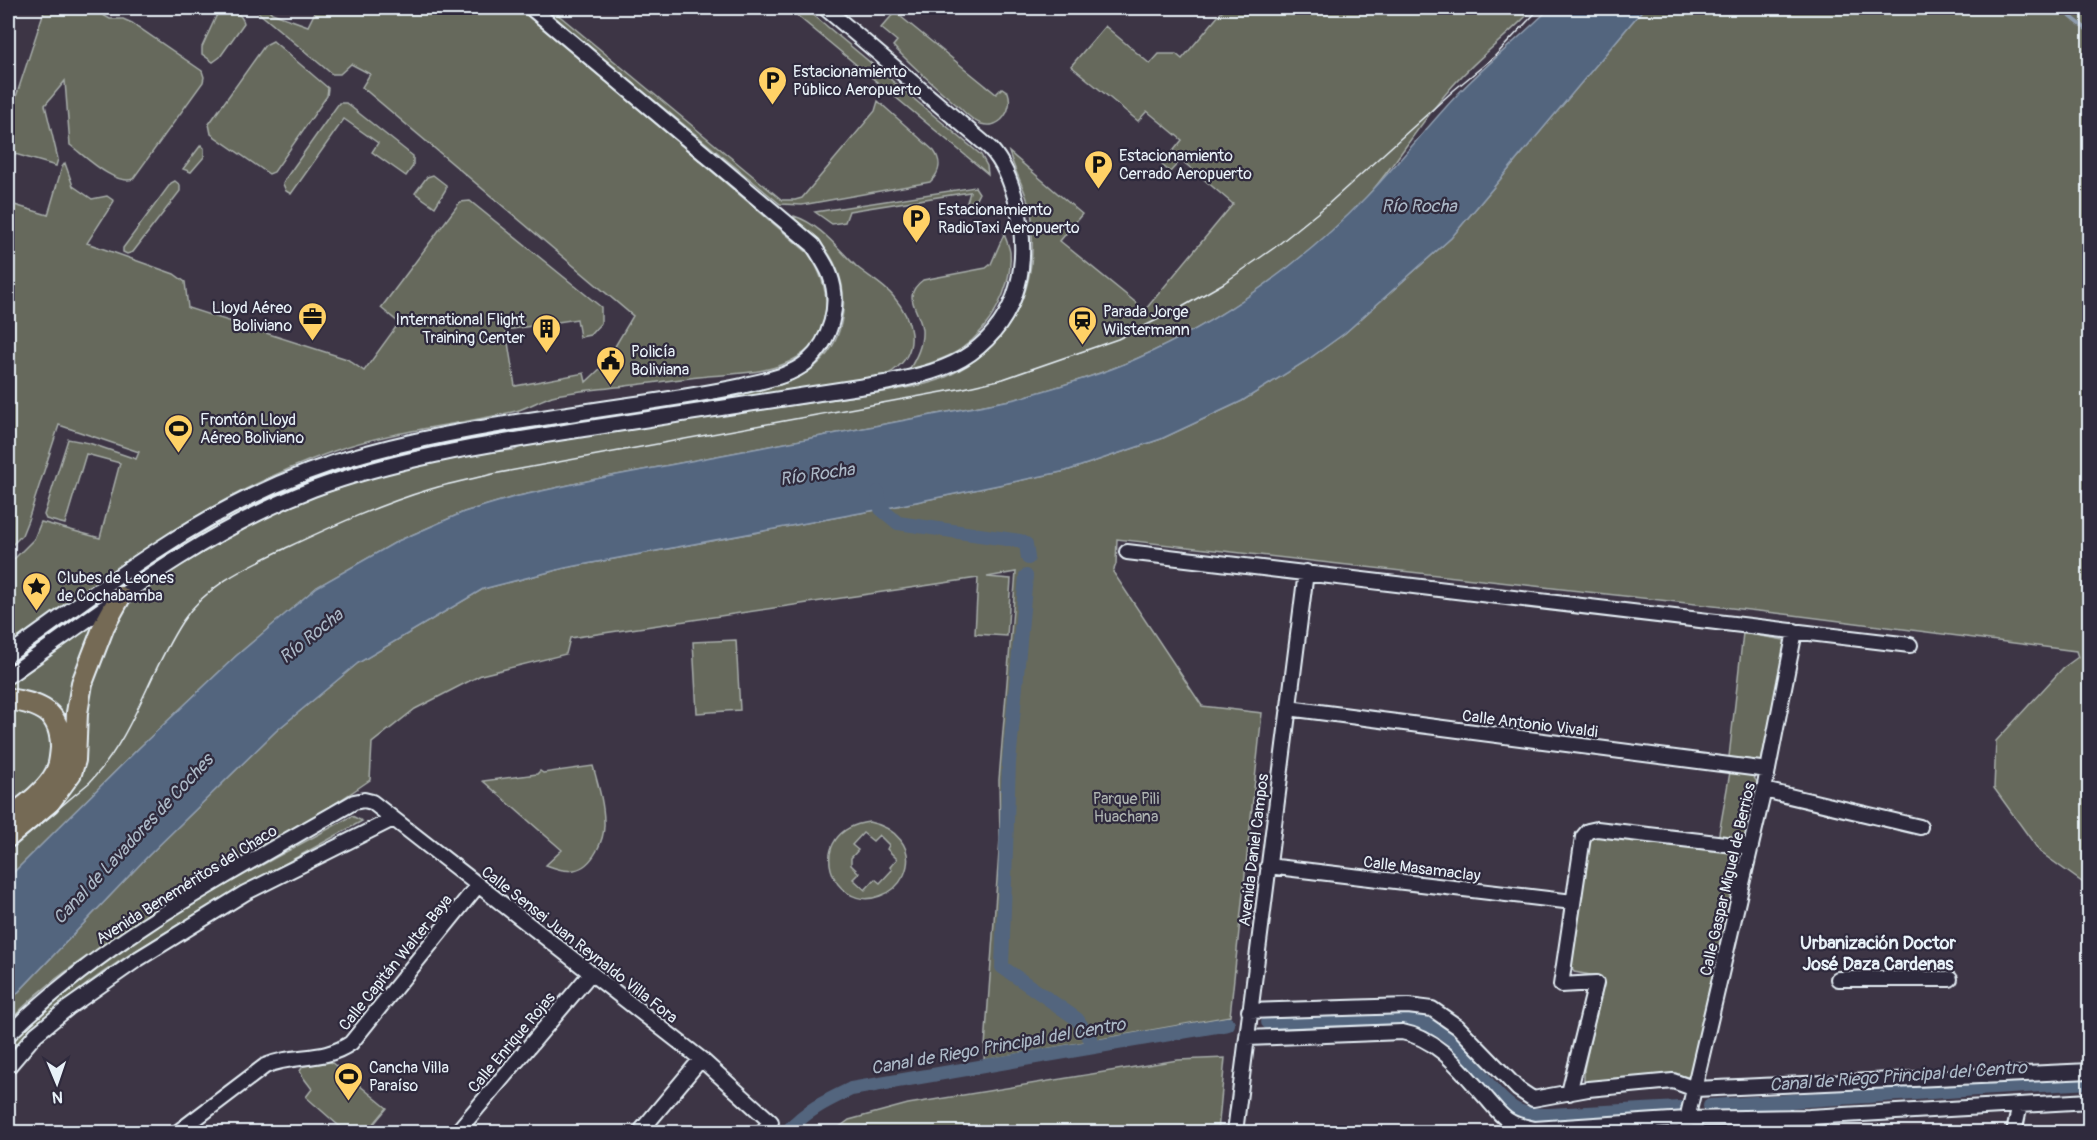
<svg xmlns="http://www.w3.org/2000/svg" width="2097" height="1140" viewBox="0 0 2097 1140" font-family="Pangolin,sans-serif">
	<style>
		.green { fill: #66695b; stroke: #a7adaa; stroke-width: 1.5; fill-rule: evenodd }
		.water { fill: #53657e; stroke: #8f9daf; stroke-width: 1.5 }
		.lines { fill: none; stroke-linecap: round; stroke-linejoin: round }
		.stream { stroke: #8f9daf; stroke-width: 4 }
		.canal { stroke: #53657e; stroke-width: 14 }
		.minor-casing { stroke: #e8f1f8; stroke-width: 18 }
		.highway-casing { stroke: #e8f1f8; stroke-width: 24 }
		.minor { stroke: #2f2a3d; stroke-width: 14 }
		.highway { stroke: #756a55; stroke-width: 20 }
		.tram { stroke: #e8f1f8; stroke-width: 1.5 }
		.labels { text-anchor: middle; stroke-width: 4.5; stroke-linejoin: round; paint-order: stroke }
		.poi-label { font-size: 16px; fill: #e8f1f8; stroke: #2f2a3d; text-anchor: start }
		.street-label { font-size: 16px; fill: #e8f1f8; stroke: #2f2a3d }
		.park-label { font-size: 16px; fill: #aeb4b1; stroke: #2f2a3d }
		.water-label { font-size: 18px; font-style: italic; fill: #acb9c7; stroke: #2f2a3d }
		.neighbourhood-label { font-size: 18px; font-weight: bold; fill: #e8f1f8; stroke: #2f2a3d }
	</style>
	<rect width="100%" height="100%" fill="#3d3545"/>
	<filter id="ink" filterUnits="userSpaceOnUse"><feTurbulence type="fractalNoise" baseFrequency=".0167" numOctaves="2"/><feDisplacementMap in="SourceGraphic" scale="12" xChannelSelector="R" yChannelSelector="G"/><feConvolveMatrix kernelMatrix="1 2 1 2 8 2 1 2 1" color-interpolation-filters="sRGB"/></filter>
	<g filter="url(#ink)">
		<path class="green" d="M45,8H91L110,19H123L132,23L202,71L204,77L203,82L133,179C115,186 85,156 70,145L65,81L45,105L58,159L56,166L8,152V134L14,114L11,112Z
			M225,8C233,9 242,15 244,23L220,57L213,62L202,54V47L219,10Z
			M253,8H267L272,13L308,26L317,8H520L808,253C831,286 837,332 798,357C771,374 739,373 708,376C677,379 646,384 616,387C595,390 573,391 552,396C540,400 529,407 516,411C456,426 393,430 334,451C287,468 240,490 197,516C131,556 70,604 8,648V565L34,539L41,522L100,538L120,463L86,454L65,524L46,519L44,515L68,439L89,443L136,459L139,452L59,425L28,520L22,535L8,549V203L48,215L62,167L65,163L73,186L92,199L107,196L114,201L87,243L174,274L185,282L188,308L347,359L364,371L399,323L381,308L460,202L470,201L601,307V323L590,335L580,337L577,319L506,330L515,386L584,373L586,382L604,365L633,316L362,87L370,74L351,64L340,74H332Z
			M542,8H550L782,200H795L802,198L875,111L878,101L934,151C942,162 940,173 930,182L802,205L780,204Z
			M788,8H805L981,155L987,166L988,174Z
			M1225,8H1534C1507,37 1474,60 1449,90C1419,124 1396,164 1366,198C1309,261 1214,325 1136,359C1097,376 1056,387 1016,399L601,478L514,497L464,512L398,541L317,587L236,656L139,748L8,878V842L79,769L91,684L98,656L122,607L182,565L214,546L264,518L305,500L386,472L474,453L515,450L523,445L890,391C909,387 930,385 948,376C1005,349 1035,298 1032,235C1032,228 1033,220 1031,212C1026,190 1015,173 1009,152L1082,214L1060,241L1145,310L1233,204L1181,160L1170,172L1162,165L1182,140L1147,111L1138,121L1071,66L1105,26L1150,64L1159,54H1176L1182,59Z
			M1644,8H2089V887L2040,852L1994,788L1996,741L2063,668L2078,657L2076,651L1793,615L1117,539L1116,564L1113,572L1202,706L1262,713L1230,1016L984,1060L1000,838L999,780L1016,572L987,577L1011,579L1007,636L975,634L978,578L570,638L566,654L481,675L415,709L372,743L370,780C301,828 228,869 157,912C105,944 49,977 8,1023V1003L148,856L276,731L358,663L483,589L565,568L887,508L1066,471L1161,439L1242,401L1306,361L1345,333L1451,238Z
			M895,12L996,94L1002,88L1008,92C1014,109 1001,130 981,124C973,121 965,113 959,107C936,87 914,68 893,46L897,41L881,28Z
			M273,41L328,88L327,96L274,172L269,174L211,134L209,124L265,45Z
			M339,103H346L413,156V166L406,176L372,152L378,143L344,119L291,194L286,191L283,184L286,178Z
			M201,145L204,148V157L191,172L183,169Z
			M433,175L446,185V189L435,207L415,193L427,177Z
			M175,181L180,185V191L133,252L127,254L123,252V248L171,183Z
			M975,187L979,193L975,201L967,202L970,192L849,211L845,222L832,224L815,212Z
			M794,216C820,224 838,249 857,267C869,277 883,284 893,296C912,318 922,350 893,371C880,380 847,381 831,384C754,398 677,409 600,420V415L780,385C794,379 809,373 820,362C844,339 850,297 836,267C828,247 810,232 793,219Z
			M1004,234C1006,239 1009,246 1010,252C1013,288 990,329 961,349C946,359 927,364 909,370C916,358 923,345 922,330C920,309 900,297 923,280L986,268L991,264Z
			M582,417L583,423L516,434L515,428Z
			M502,430L504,436L380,461L142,576L8,668V662C121,584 234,495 369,458C413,446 458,438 502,430Z
			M99,621L68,719C49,698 34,697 8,691V684L45,657Z
			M1743,633L1784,640L1786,646L1762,758L1759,762L1729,757Z
			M736,640L740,710L697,713L693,642Z
			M8,707C16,709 27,710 35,714C56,724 57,759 46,777C40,786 17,803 8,811Z
			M593,766C598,784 604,804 604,822C605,839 593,867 574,870C564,872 555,868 546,865L562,850L483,781L537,774L540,771L543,773Z
			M1730,772L1753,776L1757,782L1746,840L1718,839Z
			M352,816L362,821C305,853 248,884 191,917C125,956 57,998 8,1057C8,1053 6,1047 8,1044C11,1033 31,1018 39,1011C133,930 245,875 352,816Z
			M869,822C895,827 916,848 904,875C899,885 890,893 880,896C831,914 802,831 869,822ZM863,833L873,841L879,835L889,845L887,849L897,859L890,867L892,870L880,883L875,879L865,890L853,879L859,873L851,865V858L858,850L852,845Z
			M1600,835L1735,852L1739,860L1692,1074L1689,1077L1673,1075L1586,1084L1584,1082V1069L1603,984L1601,977L1574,972L1571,965L1588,840L1593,836Z
			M1225,1058L1218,1132H833L849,1120L908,1104L1178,1060Z
			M331,1062L387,1108L367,1132H346L306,1097L312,1089L303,1077L300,1071L303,1066Z"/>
		<path class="water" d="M1550,8H1644L1451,238L1345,333L1306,361L1242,401L1161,439L1066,471L887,508L565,568L483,589L358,663L276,731L148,856L8,1003V878L139,748L236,656L317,587L398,541L464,512L514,497L601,478L1016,399C1056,387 1098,376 1136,359C1220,322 1303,263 1366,197C1398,164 1426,128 1457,95C1486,64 1520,38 1550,8Z"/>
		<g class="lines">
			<path class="stream" d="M2060,8L2090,32"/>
			<path class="canal" d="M878,492L881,509L898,523L1020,541L1026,544L1028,558
				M1026,576L1009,763L1002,967L1077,1019L1095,1046
				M1268,1022C1294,1022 1320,1021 1346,1021C1377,1020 1413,1015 1441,1031C1471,1050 1484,1089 1513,1108C1523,1115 1537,1115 1549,1115L1680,1108
				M1710,1106L2090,1082
				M787,1132C805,1111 826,1101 851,1089L1228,1024"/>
			<defs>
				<path id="minor" d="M1127,552L1910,645
					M8,655C58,620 107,582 159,549C223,507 294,472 367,453C440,433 515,422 589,411C640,403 691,397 742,386C764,380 789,377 807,362C831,341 841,304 830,275C826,264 819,255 813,245L531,8
					M8,676C105,608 201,532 313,489C402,456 497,443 590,428C688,413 786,398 885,383C914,377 946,371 971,353C1020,317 1030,262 1017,205C1012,184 1005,164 990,148L825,8
					M1288,708L1768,770
					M1764,790L1920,827
					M1268,866L1573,902
					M1838,979H1950
					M1249,1011L1408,1006L1432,1009L1458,1027L1518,1089L1533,1099L1588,1089L1673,1081L1695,1089L2090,1071
					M8,1035C107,936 234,872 354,802L364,800L372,802L701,1059L771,1122L762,1132
					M1247,1038L1402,1032C1440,1039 1463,1073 1488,1100C1495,1108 1502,1118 1511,1122C1518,1126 1527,1127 1534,1129L1687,1119L1809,1117L2090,1101
					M8,1067L36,1034L68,1008L138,959L245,893L393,819
					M1569,1093L1596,983L1561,985L1583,837L1588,831L1597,829L1751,847
					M178,1132L265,1066C294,1053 322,1063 351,1043L478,885
					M457,1132L591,973
					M640,1132L701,1059
					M1235,1132L1306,572
					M1684,1132L1764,790L1795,631
					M2014,1132L2020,1105"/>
				<path id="highway" d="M8,699C40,704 61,711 61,748C60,759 59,770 52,779C41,795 23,807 8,819
					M8,837L49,803L71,773L75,760L77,713L82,683L104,626L120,597"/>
			</defs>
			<use href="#minor" class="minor-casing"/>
			<use href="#highway" class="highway-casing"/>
			<use href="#minor" class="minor"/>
			<use href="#highway" class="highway"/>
			<path class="tram" d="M8,851L90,782C135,734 147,676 182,622C207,584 249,566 288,547C335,525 381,504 431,489C451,483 472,479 493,474L964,388L1003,379L1118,339L1175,311L1224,283L1274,248L1326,206L1454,90L1494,57L1540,8"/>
		</g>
	</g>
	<defs>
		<symbol id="parking-pin" viewBox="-11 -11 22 30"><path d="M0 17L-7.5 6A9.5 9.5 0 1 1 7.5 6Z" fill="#ffd166" stroke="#2f2a3d"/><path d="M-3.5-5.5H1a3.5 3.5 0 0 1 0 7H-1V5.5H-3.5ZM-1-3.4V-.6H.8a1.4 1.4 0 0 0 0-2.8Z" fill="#111"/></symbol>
		<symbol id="office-pin" viewBox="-11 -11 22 30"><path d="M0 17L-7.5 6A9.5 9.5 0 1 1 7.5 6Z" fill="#ffd166" stroke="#2f2a3d"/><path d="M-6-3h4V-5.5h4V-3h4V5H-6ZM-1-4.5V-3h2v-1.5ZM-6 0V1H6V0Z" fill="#111"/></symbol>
		<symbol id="station-pin" viewBox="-11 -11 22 30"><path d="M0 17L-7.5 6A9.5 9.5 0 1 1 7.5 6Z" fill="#ffd166" stroke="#2f2a3d"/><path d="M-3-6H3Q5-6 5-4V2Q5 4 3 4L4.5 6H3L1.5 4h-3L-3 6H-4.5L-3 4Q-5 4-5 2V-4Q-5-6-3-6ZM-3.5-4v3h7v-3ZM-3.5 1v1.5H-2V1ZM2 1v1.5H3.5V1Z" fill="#111"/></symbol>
		<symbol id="building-pin" viewBox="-11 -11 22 30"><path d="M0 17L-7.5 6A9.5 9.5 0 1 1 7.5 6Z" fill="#ffd166" stroke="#2f2a3d"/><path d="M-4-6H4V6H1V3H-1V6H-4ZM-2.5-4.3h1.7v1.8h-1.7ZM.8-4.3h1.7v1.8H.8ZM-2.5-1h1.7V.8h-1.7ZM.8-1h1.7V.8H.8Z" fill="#111"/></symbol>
		<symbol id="civic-pin" viewBox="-11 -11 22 30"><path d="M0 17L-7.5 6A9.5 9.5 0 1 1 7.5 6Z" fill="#ffd166" stroke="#2f2a3d"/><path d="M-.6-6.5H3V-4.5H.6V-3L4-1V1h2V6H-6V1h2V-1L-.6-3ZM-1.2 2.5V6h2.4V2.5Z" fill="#111"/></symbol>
		<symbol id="stadium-pin" viewBox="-11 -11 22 30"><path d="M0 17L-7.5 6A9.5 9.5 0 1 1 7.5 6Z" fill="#ffd166" stroke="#2f2a3d"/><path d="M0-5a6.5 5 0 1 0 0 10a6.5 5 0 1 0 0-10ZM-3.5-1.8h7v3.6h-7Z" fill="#111"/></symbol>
		<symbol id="sight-pin" viewBox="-11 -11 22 30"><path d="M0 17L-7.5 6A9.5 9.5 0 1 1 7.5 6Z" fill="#ffd166" stroke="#2f2a3d"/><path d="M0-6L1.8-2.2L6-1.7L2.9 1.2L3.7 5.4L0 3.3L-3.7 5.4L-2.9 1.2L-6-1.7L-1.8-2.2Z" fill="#111"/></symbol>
	</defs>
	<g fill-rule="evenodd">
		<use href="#parking-pin" x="756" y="64" width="33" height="45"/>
		<use href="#parking-pin" x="1082" y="148" width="33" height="45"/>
		<use href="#parking-pin" x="900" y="202" width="33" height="45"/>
		<use href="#office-pin" x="296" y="300" width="33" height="45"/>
		<use href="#station-pin" x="1066" y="304" width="33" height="45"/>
		<use href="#building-pin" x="530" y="312" width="33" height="45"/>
		<use href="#civic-pin" x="594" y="344" width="33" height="45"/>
		<use href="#stadium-pin" x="162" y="412" width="33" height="45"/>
		<use href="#sight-pin" x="20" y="570" width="33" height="45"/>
		<use href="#stadium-pin" x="332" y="1060" width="33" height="45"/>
	</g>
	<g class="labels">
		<g class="poi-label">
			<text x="793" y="77">Estacionamiento<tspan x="793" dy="18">Público Aeropuerto</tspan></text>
			<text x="1119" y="161">Estacionamiento<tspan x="1119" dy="18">Cerrado Aeropuerto</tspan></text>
			<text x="938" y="215">Estacionamiento<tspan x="938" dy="18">RadioTaxi Aeropuerto</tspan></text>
			<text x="292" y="313" text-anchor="end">Lloyd Aéreo<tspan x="292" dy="18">Boliviano</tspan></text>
			<text x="1103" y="317">Parada Jorge<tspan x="1103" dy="18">Wilstermann</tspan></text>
			<text x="525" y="325" text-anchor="end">International Flight<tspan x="525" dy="18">Training Center</tspan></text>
			<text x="631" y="357">Policía<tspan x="631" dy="18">Boliviana</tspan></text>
			<text x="200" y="425">Frontón Lloyd<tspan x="200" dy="18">Aéreo Boliviano</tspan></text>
			<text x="57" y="583">Clubes de Leones<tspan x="57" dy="18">de Cochabamba</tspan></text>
			<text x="369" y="1073">Cancha Villa<tspan x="369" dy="18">Paraíso</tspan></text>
		</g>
		<g class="street-label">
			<text transform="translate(1530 723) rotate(7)" y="6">Calle Antonio Vivaldi</text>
			<text transform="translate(1253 850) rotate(-83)" y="6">Avenida Daniel Campos</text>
			<text transform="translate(1422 868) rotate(7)" y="6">Calle Masamaclay</text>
			<text transform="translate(1727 879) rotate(-77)" y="6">Calle Gaspar Miguel de Berrios</text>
			<text transform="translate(186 884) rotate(-32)" y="6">Avenida Beneméritos del Chaco</text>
			<text transform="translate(580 944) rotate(38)" y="6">Calle Sensei Juan Reynaldo Villa Fora</text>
			<text transform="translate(395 962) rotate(-51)" y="6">Calle Capitán Walter Baya</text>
			<text transform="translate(511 1042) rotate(-50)" y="6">Calle Enrique Rojas</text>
		</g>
		<g class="park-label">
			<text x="1126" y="804">Parque Pili<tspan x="1126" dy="18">Huachana</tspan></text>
		</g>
		<g class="water-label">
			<text x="1419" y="212">Río Rocha</text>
			<text transform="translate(817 474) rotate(-8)" y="6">Río Rocha</text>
			<text transform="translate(311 636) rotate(-39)" y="6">Río Rocha</text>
			<text transform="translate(133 839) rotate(-47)" y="6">Canal de Lavadores de Coches</text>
			<text transform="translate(998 1046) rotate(-10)" y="6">Canal de Riego Principal del Centro</text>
			<text transform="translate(1898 1076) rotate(-4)" y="6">Canal de Riego Principal del Centro</text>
		</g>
		<g class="neighbourhood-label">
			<text x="1878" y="949">Urbanización Doctor<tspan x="1878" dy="21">José Daza Cardenas</tspan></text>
		</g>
	</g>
	<rect width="2097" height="1140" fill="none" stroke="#2f2a3d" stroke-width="30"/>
	<rect x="15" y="15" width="2067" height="1110" fill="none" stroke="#e8f1f8" stroke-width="2" filter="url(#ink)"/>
	<g transform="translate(57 1083) rotate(178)" stroke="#2f2a3d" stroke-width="4.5" paint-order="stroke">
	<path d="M0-4.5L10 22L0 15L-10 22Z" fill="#e8f1f8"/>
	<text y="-9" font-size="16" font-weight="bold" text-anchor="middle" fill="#e8f1f8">N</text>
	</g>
</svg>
